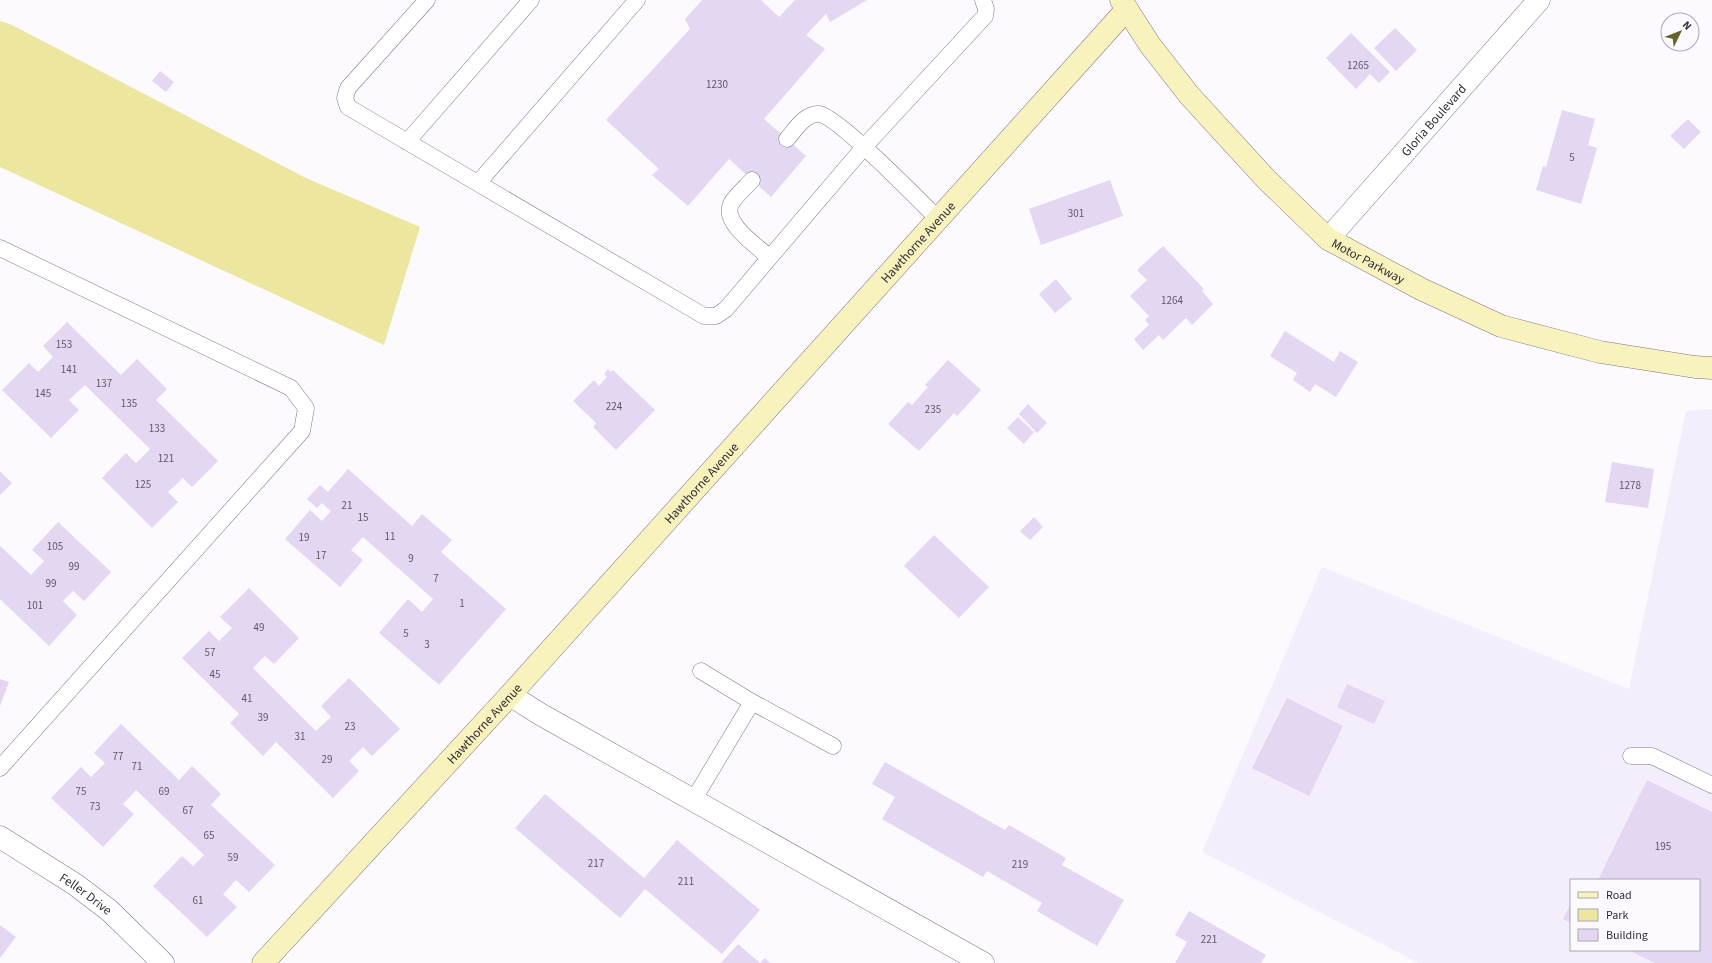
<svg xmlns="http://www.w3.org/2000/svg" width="1712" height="963" viewBox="0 0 1712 963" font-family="'Source Sans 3',sans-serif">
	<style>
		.built { fill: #f4edfc; fill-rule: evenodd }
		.green { fill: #ede69f }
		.building { fill: #e3d7f2 }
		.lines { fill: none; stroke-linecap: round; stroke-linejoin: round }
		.lane-casing { stroke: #80758d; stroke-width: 17 }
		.street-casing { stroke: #80758d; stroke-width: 23 }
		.secondary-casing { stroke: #80758d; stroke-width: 23 }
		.lane { stroke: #fff; stroke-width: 16 }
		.street { stroke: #fff; stroke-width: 22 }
		.secondary { stroke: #f8f3bd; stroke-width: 22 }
		.labels { text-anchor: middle; stroke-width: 3.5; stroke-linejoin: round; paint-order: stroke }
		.number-label { font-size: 11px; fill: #5f5867 }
		.street-label { font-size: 13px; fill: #332e39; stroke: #fcf9ff }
	</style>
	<rect width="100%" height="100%" fill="#fcf9ff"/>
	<path class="built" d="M1712,409V963H1419L1202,852L1322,567L1629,689L1686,411ZM1571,880H1699V950H1571Z"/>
	<path class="green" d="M0,21L10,24L306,178L420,227L384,345L0,167Z"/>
	<path class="building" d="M702,0H761L779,17L795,0H867L830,22L826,14L806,35L825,49L764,119L806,156L771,197L729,159L688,206L652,175L659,169L606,120L690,29L685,19Z
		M1395,28L1417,50L1396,71L1374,48Z
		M1351,33L1390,72L1379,83L1370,74L1356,89L1326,58Z
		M160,71L174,82L166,92L152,81Z
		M1562,110L1595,119L1588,145L1597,148L1581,204L1536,190L1543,166L1546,167Z
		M1688,119L1701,132L1684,149L1670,136Z
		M1110,180L1123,216L1041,245L1029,209Z
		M1163,246L1204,289L1202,291L1213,304L1192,325L1186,318L1163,340L1159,335L1143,350L1134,339L1149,325L1145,320L1149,316L1130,296L1147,280L1137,270Z
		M1056,279L1072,299L1055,313L1039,294Z
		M67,322L121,375L137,359L167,389L156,400L218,461L192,487L183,478L168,492L178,502L152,528L102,478L126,453L136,463L150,449L85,385L69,400L79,410L51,438L2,390L29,363L38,372L53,357L43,346Z
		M1285,331L1334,362L1340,351L1358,362L1336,397L1315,384L1310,392L1293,380L1297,373L1270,356Z
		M948,360L981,390L957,416L954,413L919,451L888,424L908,402L912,405L928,387L925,385Z
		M608,369L611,372L613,370L655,410L616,450L593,427L596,423L573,401L594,380L599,386L607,377L604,374Z
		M1028,404L1047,423L1037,433L1019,414Z
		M1018,417L1034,432L1024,444L1007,428Z
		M1612,462L1654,469L1648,508L1605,502Z
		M348,469L412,526L422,514L452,540L441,552L506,609L439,685L379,633L408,599L422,612L433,599L363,537L351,550L363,560L340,587L285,539L310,510L322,521L331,511L322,503L317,508L307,499L320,485L328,492Z
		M0,471L12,483L0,495Z
		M1034,517L1043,527L1030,540L1020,531Z
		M58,522L111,572L84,601L73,591L63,601L77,615L49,646L0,599V546L31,575L44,561L32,550Z
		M934,535L989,587L959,618L904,566Z
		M249,588L299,638L274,664L265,656L253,668L316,731L331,717L321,706L349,678L400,729L372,756L363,747L349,761L359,771L333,798L276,742L263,756L230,723L239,714L182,658L209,631L219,641L232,628L220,617Z
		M0,679L9,682L0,706Z
		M1347,684L1385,701L1374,724L1337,707Z
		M1287,698L1343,726L1309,796L1252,768Z
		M121,724L179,780L192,766L221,794L211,805L275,865L249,892L236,880L223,894L237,907L207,937L153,886L182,856L193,866L204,855L136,790L123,804L134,814L103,847L51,798L81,767L91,777L105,763L94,753Z
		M885,762L1005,830L1009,825L1066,858L1062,865L1124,900L1097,946L1037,911L1042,903L987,871L983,877L882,819L895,797L872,784Z
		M1647,780L1712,812V963H1655L1628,950H1699V880H1598Z
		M545,794L644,878L677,840L760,910L722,954L645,889L620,918L515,828Z
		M1571,903V923L1563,919Z
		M1189,911L1266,955L1261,963H1175L1187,942L1175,935Z
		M0,925L16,937L0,958Z
		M738,944L760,963H721Z
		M765,958L770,963H760Z"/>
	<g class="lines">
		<defs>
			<path id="lane" d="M427,0L348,88L345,98L348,107L704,316H716L726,309L864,147L985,16L986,9L983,0
				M787,139C795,130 805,113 819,114C836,115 921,202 938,219
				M407,142L531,0
				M752,180C746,187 735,196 731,204C722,223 757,246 769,257
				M478,183L637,0
				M0,248L291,388L306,408L302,431L0,768
				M701,671L752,702
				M1631,756H1652L1712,785
				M694,799L752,702L833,746"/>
			<g id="street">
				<path id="s1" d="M1328,239L1539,0"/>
				<path d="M510,695L540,714L983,963"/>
				<path id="s2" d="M0,837L76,885L110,911L163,963"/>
			</g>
			<g id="secondary">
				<path id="s3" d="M1121,0L1150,45L1189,95L1266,179L1328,239L1421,289L1501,326L1600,352L1695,367L1712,368"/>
				<path id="s4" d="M263,963L510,695L1127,9"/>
			</g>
		</defs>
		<use href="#lane" class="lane-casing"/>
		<use href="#street" class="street-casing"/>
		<use href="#secondary" class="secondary-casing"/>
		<use href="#lane" class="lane"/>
		<use href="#street" class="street"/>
		<use href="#secondary" class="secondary"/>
	</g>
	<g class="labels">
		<g class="number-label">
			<text x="1358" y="69">1265</text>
			<text x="717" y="88">1230</text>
			<text x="1572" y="161">5</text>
			<text x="1076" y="217">301</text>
			<text x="1172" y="304">1264</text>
			<text x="64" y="348">153</text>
			<text x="69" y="373">141</text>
			<text x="104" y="387">137</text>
			<text x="43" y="397">145</text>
			<text x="129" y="407">135</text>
			<text x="614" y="410">224</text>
			<text x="933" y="413">235</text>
			<text x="157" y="432">133</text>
			<text x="166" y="462">121</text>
			<text x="143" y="488">125</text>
			<text x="1630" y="489">1278</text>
			<text x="347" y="509">21</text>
			<text x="363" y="521">15</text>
			<text x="390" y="540">11</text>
			<text x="304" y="541">19</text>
			<text x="55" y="550">105</text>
			<text x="321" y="559">17</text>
			<text x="411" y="562">9</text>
			<text x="74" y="570">99</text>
			<text x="436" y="582">7</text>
			<text x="51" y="587">99</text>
			<text x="462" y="607">1</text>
			<text x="35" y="609">101</text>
			<text x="259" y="631">49</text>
			<text x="406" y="637">5</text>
			<text x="427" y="648">3</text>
			<text x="210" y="656">57</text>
			<text x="215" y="678">45</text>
			<text x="247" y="702">41</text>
			<text x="263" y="721">39</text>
			<text x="350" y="730">23</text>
			<text x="300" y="740">31</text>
			<text x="118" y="760">77</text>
			<text x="327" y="763">29</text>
			<text x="137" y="770">71</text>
			<text x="81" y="795">75</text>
			<text x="164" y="795">69</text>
			<text x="95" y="810">73</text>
			<text x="188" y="814">67</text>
			<text x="209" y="839">65</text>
			<text x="1663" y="850">195</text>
			<text x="233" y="861">59</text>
			<text x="596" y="867">217</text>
			<text x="1020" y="868">219</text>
			<text x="686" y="885">211</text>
			<text x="198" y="904">61</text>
			<text x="1209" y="943">221</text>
		</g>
		<g class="street-label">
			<text dy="5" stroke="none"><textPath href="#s1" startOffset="159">Gloria Boulevard</textPath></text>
			<text dy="5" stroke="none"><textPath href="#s4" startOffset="974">Hawthorne Avenue</textPath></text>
			<text dy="5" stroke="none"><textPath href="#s3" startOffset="363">Motor Parkway</textPath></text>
			<text dy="5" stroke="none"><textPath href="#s4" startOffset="650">Hawthorne Avenue</textPath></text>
			<text dy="5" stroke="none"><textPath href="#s4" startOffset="326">Hawthorne Avenue</textPath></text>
			<text dy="5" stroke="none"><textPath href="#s2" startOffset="103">Feller Drive</textPath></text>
		</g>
	</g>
	<rect x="1570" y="879" width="130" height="72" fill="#fcf9ff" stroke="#aca8b0"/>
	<rect x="1578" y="892" width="20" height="6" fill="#f8f3bd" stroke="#aca8b0"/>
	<text x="1606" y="899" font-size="12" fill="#332e39">Road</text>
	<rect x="1578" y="909" width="20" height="12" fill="#ede69f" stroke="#aca8b0"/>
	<text x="1606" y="919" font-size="12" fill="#332e39">Park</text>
	<rect x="1578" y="929" width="20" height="12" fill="#e3d7f2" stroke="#aca8b0"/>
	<text x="1606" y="939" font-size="12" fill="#332e39">Building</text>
	<g transform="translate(1680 32) rotate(47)"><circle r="19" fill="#fcf9ff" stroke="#aca8b0"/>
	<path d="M0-3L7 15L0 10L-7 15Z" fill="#67622e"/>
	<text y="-6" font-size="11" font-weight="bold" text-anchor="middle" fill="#332e39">N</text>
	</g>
</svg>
